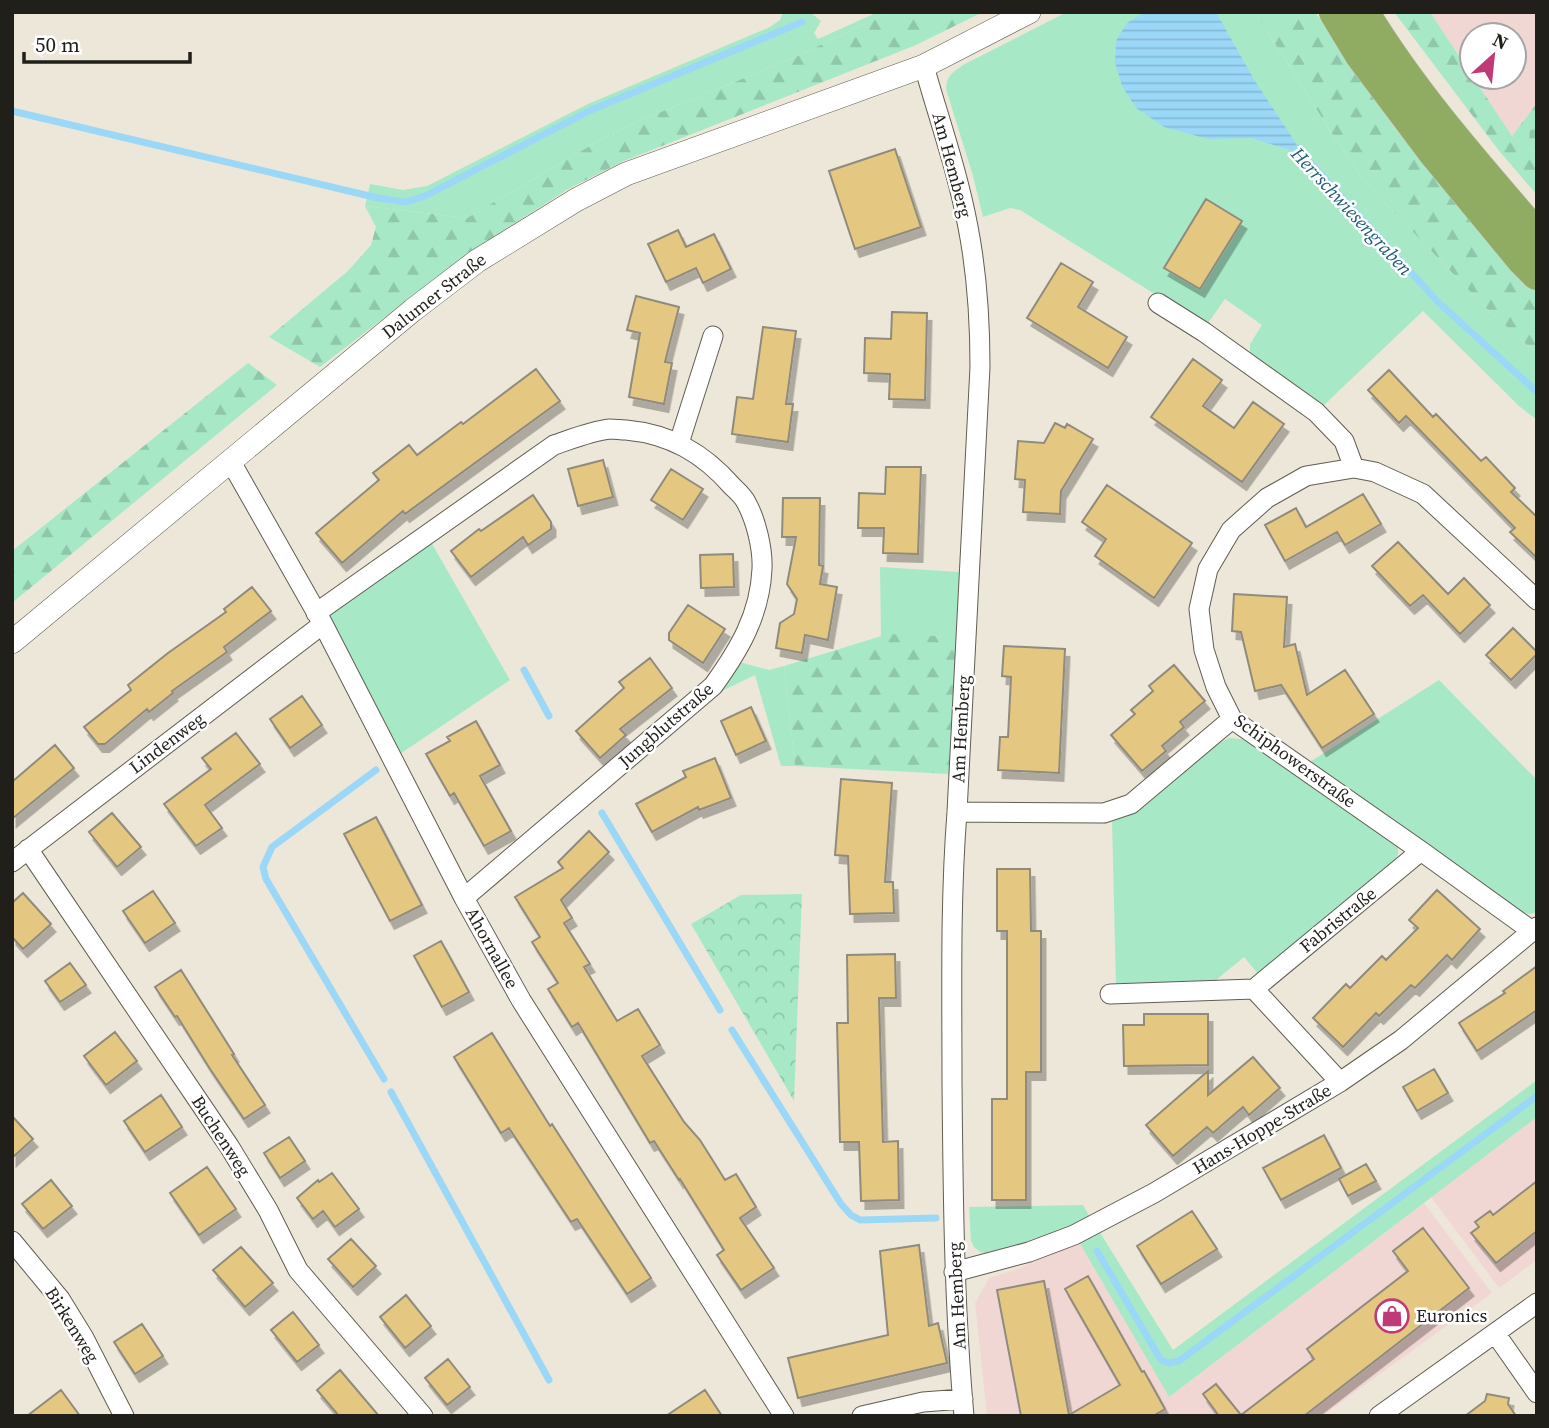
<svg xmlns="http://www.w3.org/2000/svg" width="1549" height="1428" viewBox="0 0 1549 1428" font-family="'Source Serif 4',serif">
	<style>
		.commercial { fill: #f1d7d4 }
		.green { fill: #a7e9c7 }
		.forest { fill: url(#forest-firs) }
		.cemetery { fill: url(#cemetery-stones) }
		.park { fill: url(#park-crowns) }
		.water { fill: url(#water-rules) }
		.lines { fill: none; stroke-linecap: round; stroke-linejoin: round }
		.stream { stroke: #9bd8f8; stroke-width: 7 }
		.building { fill: #e4c881; stroke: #908b7d; stroke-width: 2; filter: url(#shadow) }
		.minor-casing { stroke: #625d51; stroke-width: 21 }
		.tertiary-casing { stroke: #625d51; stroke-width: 24 }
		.trunk-casing { stroke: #cac9c8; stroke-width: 33 }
		.minor { stroke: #fff; stroke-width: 19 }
		.tertiary { stroke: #fff; stroke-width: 23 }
		.trunk { stroke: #90ac63; stroke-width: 32 }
		.labels { text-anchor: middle; stroke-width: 5; stroke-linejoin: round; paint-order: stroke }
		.street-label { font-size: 18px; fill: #211f19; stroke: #fff }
		.poi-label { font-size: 18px; fill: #211f19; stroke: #fff; text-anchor: start }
		.water-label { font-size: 19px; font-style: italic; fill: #215d79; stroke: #fff }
	</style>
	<defs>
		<pattern id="forest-firs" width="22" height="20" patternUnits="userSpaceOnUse" patternTransform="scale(1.75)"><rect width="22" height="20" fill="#a7e9c7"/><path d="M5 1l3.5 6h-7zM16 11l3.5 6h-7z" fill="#8fc7aa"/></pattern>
		<pattern id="cemetery-stones" width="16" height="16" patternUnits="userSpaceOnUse" patternTransform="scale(1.75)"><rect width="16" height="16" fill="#a7e9c7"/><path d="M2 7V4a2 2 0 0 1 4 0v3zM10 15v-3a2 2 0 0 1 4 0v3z" fill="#8fc7aa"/></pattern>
		<pattern id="park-crowns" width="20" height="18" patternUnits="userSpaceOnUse" patternTransform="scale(1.75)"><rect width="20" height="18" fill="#a7e9c7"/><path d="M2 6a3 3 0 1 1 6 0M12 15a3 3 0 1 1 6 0" fill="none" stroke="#8fc7aa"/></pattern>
		<pattern id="water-rules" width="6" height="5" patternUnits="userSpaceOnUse" patternTransform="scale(1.75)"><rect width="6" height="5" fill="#9bd8f8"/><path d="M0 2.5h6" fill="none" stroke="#85b9d4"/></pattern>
		<filter id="shadow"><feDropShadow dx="4.5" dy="8" stdDeviation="0" flood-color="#0004"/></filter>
	</defs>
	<rect width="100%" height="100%" fill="#ede7d9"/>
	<path class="commercial" d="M1430,12H1537V103L1512,136L1473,77H1514V35H1472V75Z
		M1537,1117V1260L1499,1288L1431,1197Z
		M1424,1203L1492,1293L1322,1416H987L975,1303L989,1278L1015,1270L1079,1242L1169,1397Z"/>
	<path class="green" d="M783,12H810L821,21L814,33L818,39L878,12H890L791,59L646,118L607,136L467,218L365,206L370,184L403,190L427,186L588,104L770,27L780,20Z
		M1067,12H1255L1336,140L1366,183L1487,309L1537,354V420L1519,406L1423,311L1323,406L1250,353V344L1262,325L1225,299L1206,326L1020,210L1010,208L983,217L973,176L946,89C947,75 952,73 963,65Z
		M427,535L510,680L400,754L325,607Z
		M880,567L960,572L957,637L881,636Z
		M732,660L769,670L784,666L795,766H781L755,675L689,707Z
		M1439,680L1537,780V912L1531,914L1520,912L1310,762Z
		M1229,738L1250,740L1398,845V854L1394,864L1259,975L1244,957L1210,985L1116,987L1112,821L1128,816L1144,807L1219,743Z
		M1537,1080V1117L1169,1397L1079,1242L1099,1231L1173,1350Z
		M1083,1205L1090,1217L1070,1227L1025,1244L990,1254L980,1252L974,1247L971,1241L969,1207Z"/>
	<path class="forest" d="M890,12H983L916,45L624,161L570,188L471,251L320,367L269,337L348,271L371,245L376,227L365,206L467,218L607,136L646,118L791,59Z
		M1255,12H1315L1394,127L1452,196L1537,291V354L1487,309L1366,183L1336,140Z
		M1394,12H1430L1512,136L1537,154V195L1500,152Z
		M248,363L277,385L12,603V551Z
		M888,634L957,637L949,774L795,766L784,666Z"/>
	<path class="cemetery" d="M1537,103V154L1512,136Z"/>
	<path class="park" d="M802,894L794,1101L691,924L741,895Z"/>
	<path class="water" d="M1144,12H1216L1255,81L1303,154L1251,138L1208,139L1164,127L1136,108L1122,86L1115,62L1116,41L1126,24Z"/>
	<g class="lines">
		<path class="stream" d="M12,111L378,198L406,202L425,196L589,111L802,22
			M1297,148L1438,302L1537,392
			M524,670L549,716
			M376,770L272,847L263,867L266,879L384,1079
			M602,813L720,1010
			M732,1030L841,1204L851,1215L860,1220L936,1218
			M391,1092L549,1380
			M1097,1251L1161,1360L1169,1363L1179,1361L1537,1096"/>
	</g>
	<path class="building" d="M895,149L921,227L855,249L829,171Z
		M1206,199L1242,221L1200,289L1164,268Z
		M678,230L686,247L714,234L731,269L703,283L696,268L666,282L648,244Z
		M1061,263L1093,282L1078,307L1127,337L1108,368L1027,318Z
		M636,296L679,307L665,362L672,363L664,404L629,397L640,333L627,330Z
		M892,312L927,313L925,400L889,399L890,374L864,373L865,338L891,339Z
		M763,327L796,331L786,404H793L788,442L732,434L737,397L753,399Z
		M1193,359L1222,380L1203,406L1234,428L1253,402L1284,424L1242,482L1151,417Z
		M536,369L560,401L405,514L403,511L342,563L316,533L379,480L373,473L409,445L417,455L461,422L463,424Z
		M1389,370L1433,417L1436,414L1481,461L1486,457L1515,488L1511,492L1537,517V558L1510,532L1515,528L1406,416L1399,423L1368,390Z
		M1055,423L1065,428L1067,424L1093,439L1061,491L1060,514L1023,512L1025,480L1015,479L1018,441L1044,443Z
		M603,460L613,497L578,506L568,469Z
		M886,467H921L918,554L883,553L884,528H858L859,493L885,494Z
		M671,469L703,489L683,520L651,500Z
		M1107,485L1192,543L1154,598L1095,556L1106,539L1082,522Z
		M1363,494L1381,524L1345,545L1337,532L1285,561L1265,525L1296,508L1306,527Z
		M533,495L551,522V529L528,545L523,537L471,577L451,551L479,529L481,531Z
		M783,498H820L819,565L823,566L820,584L837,587L828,640L805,635L802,653L776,648L780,623L794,614L797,599L787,584L796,537H782Z
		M1398,542L1448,594L1464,578L1490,605L1460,634L1423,595L1410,606L1372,566Z
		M733,554L734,587L701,588L700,555Z
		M252,587L271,611L224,647L227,652L172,691L173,693L149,712L147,709L105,744H98L84,727L131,690L128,685L168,653L226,612L224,609Z
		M1234,594L1287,597L1284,647L1295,644L1307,695L1345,670L1374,714L1322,748L1281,685L1255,691L1241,632L1232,631Z
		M688,605L725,629L703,663L669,640V633Z
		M1513,628L1537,652V654L1511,680L1486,655Z
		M1004,646L1065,649L1059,773L998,770L1000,737H1008L1011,677L1002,676Z
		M650,658L672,688L620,729L626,735L600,758L576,731L624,688L619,682Z
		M1174,665L1205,701L1180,722L1184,727L1162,746L1166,751L1142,771L1111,735L1135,714L1131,710L1153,691L1149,686Z
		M302,696L322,725L290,748L270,719Z
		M751,707L766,741L736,755L721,721Z
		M476,721L500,765L480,776L511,831L484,846L454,793L450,796L426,754L450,741L447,737Z
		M236,733L260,764L205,805L222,828L196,846L164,804L211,769L202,758Z
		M55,745L74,768L12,819V782Z
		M715,758L731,798L699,810L698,807L652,832L636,804L686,777L683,771Z
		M841,779L892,783L885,882H893L894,913L850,914L848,856L835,855Z
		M112,813L141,847L117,867L89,832Z
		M376,817L422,905L390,921L344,834Z
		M589,831L609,852L561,900L572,918L564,923L590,964L584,967L617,1021L638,1009L660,1045L642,1056L684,1122L700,1140L725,1180L736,1174L756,1207L740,1218L774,1268L741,1290L717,1255L724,1250L680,1179L679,1180L654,1141L650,1143L578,1023L572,1027L548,989L558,983L532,942L540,937L515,897L563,868L558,862Z
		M997,869H1030L1031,931H1041V1072H1026V1200H992V1099H1007V931H997Z
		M1437,890L1480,929L1452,960L1447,955L1415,988L1411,985L1379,1016L1376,1013L1343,1047L1313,1018L1346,984L1350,988L1382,956L1386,960L1418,928L1409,920Z
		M153,891L175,923L145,943L123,911Z
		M23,893L51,924L23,949L12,937V903Z
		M441,941L469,992L442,1007L414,956Z
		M895,954L896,998H879L883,1142L898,1141L899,1200L861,1201L859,1142H840L837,1023H848L847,955Z
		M70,963L86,985L60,1002L45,981Z
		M1537,966V1010L1477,1051L1459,1023L1505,993L1503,991Z
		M181,970L234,1054L232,1055L265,1105L244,1119L210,1069L177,1016L175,1017L155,987Z
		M1144,1014H1208V1065L1124,1066L1123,1025H1144Z
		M115,1032L137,1061L106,1085L84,1056Z
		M492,1033L550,1126L552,1124L651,1278L627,1294L577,1219L571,1222L509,1128L501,1133L454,1057Z
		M1253,1057L1280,1088L1249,1115L1243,1107L1213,1133L1207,1127L1173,1156L1146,1125L1208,1071V1095Z
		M1434,1069L1448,1093L1417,1111L1403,1087Z
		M161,1095L182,1127L145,1152L124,1121Z
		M12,1116L33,1139L12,1158Z
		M1324,1135L1341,1168L1281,1200L1263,1168Z
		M289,1137L305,1161L280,1178L264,1153Z
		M1366,1164L1376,1181L1348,1196L1339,1179Z
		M207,1167L236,1209L199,1235L170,1193Z
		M332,1173L359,1209L335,1227L323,1211L313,1219L297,1198L318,1180L319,1182Z
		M51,1180L72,1206L43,1229L22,1204Z
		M1537,1181V1231L1496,1263L1471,1233L1479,1227L1475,1222L1490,1211L1493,1215Z
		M1192,1211L1217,1249L1161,1284L1137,1246Z
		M1423,1228L1469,1288L1304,1416H1219L1203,1394L1216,1384L1241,1415L1314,1359L1307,1349L1408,1271L1393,1251Z
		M351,1239L376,1266L353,1287L328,1259Z
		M919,1245L929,1326L938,1323L947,1363L798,1398L788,1358L888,1335L880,1251Z
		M241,1247L273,1283L245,1307L213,1270Z
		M1088,1276L1142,1372L1144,1371L1165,1409L1153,1416H1021L997,1290L1044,1281L1069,1415L1120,1385L1065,1289Z
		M406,1295L431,1326L405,1348L380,1317Z
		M293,1312L319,1345L297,1362L271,1330Z
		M142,1324L163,1356L135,1374L114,1342Z
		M448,1359L470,1387L447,1405L425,1378Z
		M340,1370L379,1416H339L317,1390Z
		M61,1390L80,1416H27Z
		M705,1390L722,1416H666Z
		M1487,1394L1509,1398L1508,1404L1516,1416H1465L1485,1401Z"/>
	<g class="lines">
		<defs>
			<path id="minor" d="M924,66C939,119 958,173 968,227C977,273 980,320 980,367L957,812C950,902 952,992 952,1082C953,1194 954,1305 964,1416
				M1158,303L1204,332L1316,412L1344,441L1354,468
				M679,443L713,336
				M231,462L323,624L464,898L521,1000L784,1416
				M316,613L554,445C572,439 591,431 610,429C615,429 621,430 626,430C670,434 703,453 732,486C737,491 743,496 746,502C756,520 763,549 762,569C760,615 739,650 713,686L464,898
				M957,812L1104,813L1131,804L1232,719
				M28,849L229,1146L268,1210L298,1270L423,1416
				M12,862L323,624
				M1532,931L1421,851L1232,719L1216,687L1204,650L1199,609L1208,569L1231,530L1267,498L1306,476L1354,468L1375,472L1423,494L1537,600
				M1254,989L1340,1082
				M1110,994L1254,989L1421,851
				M12,1241L60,1299L84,1338L124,1416
				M954,1272L1029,1252L1074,1235L1154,1193L1340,1082L1401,1040L1537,927
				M1495,1333L1537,1393
				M862,1416L923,1402L963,1399
				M1379,1416L1537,1303"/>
			<path id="tertiary" d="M12,642L413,310L477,261L576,200L626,174L924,66L1029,12"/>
			<path id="trunk" d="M1335,12L1361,55L1433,151L1523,260L1537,274
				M1363,12C1412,93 1475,164 1537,236"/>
		</defs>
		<use href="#minor" class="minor-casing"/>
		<use href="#tertiary" class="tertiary-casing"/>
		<use href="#trunk" class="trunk-casing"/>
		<use href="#minor" class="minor"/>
		<use href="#tertiary" class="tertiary"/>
		<use href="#trunk" class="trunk"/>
	</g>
	<defs>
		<symbol id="shop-ring" viewBox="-11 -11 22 22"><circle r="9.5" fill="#fff" stroke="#c13a78" stroke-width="1.5"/><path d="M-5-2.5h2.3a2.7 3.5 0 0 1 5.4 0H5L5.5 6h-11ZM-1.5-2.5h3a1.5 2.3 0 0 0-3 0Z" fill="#c13a78"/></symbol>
	</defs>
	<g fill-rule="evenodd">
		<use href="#shop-ring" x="1373" y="1297" width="38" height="38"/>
	</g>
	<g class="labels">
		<g class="street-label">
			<text transform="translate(952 165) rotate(75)" y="6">Am Hemberg</text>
			<text transform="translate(434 296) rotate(-38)" y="6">Dalumer Straße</text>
			<text transform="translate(666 725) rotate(-41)" y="6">Jungblutstraße</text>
			<text transform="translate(961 729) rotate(-87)" y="6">Am Hemberg</text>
			<text transform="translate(167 743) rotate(-37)" y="6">Lindenweg</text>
			<text transform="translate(1295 761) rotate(36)" y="6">Schiphowerstraße</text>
			<text transform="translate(1338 920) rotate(-39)" y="6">Fabristraße</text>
			<text transform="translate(492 948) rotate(61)" y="6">Ahornallee</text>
			<text transform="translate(1262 1129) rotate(-31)" y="6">Hans-Hoppe-Straße</text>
			<text transform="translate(221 1136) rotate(57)" y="6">Buchenweg</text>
			<text transform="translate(957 1296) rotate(-93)" y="6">Am Hemberg</text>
			<text transform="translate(72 1325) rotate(58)" y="6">Birkenweg</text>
		</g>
		<g class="poi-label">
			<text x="1416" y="1322">Euronics</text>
		</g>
		<g class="water-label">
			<text transform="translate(1352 211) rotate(47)" y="7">Herrschwiesengraben</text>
		</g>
	</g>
	<rect width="1549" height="1428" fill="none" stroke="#211f19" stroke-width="28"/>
	<g transform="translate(1493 56) rotate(27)"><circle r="33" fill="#ffffff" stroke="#a6a5a3" stroke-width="2"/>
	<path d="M0-5L12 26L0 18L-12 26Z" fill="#c13a78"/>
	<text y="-10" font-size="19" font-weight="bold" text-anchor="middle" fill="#211f19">N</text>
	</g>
	<path d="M24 52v10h166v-10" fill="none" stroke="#211f19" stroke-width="3.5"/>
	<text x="35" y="52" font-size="21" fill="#211f19" stroke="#ffffff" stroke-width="5" paint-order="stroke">50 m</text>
</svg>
